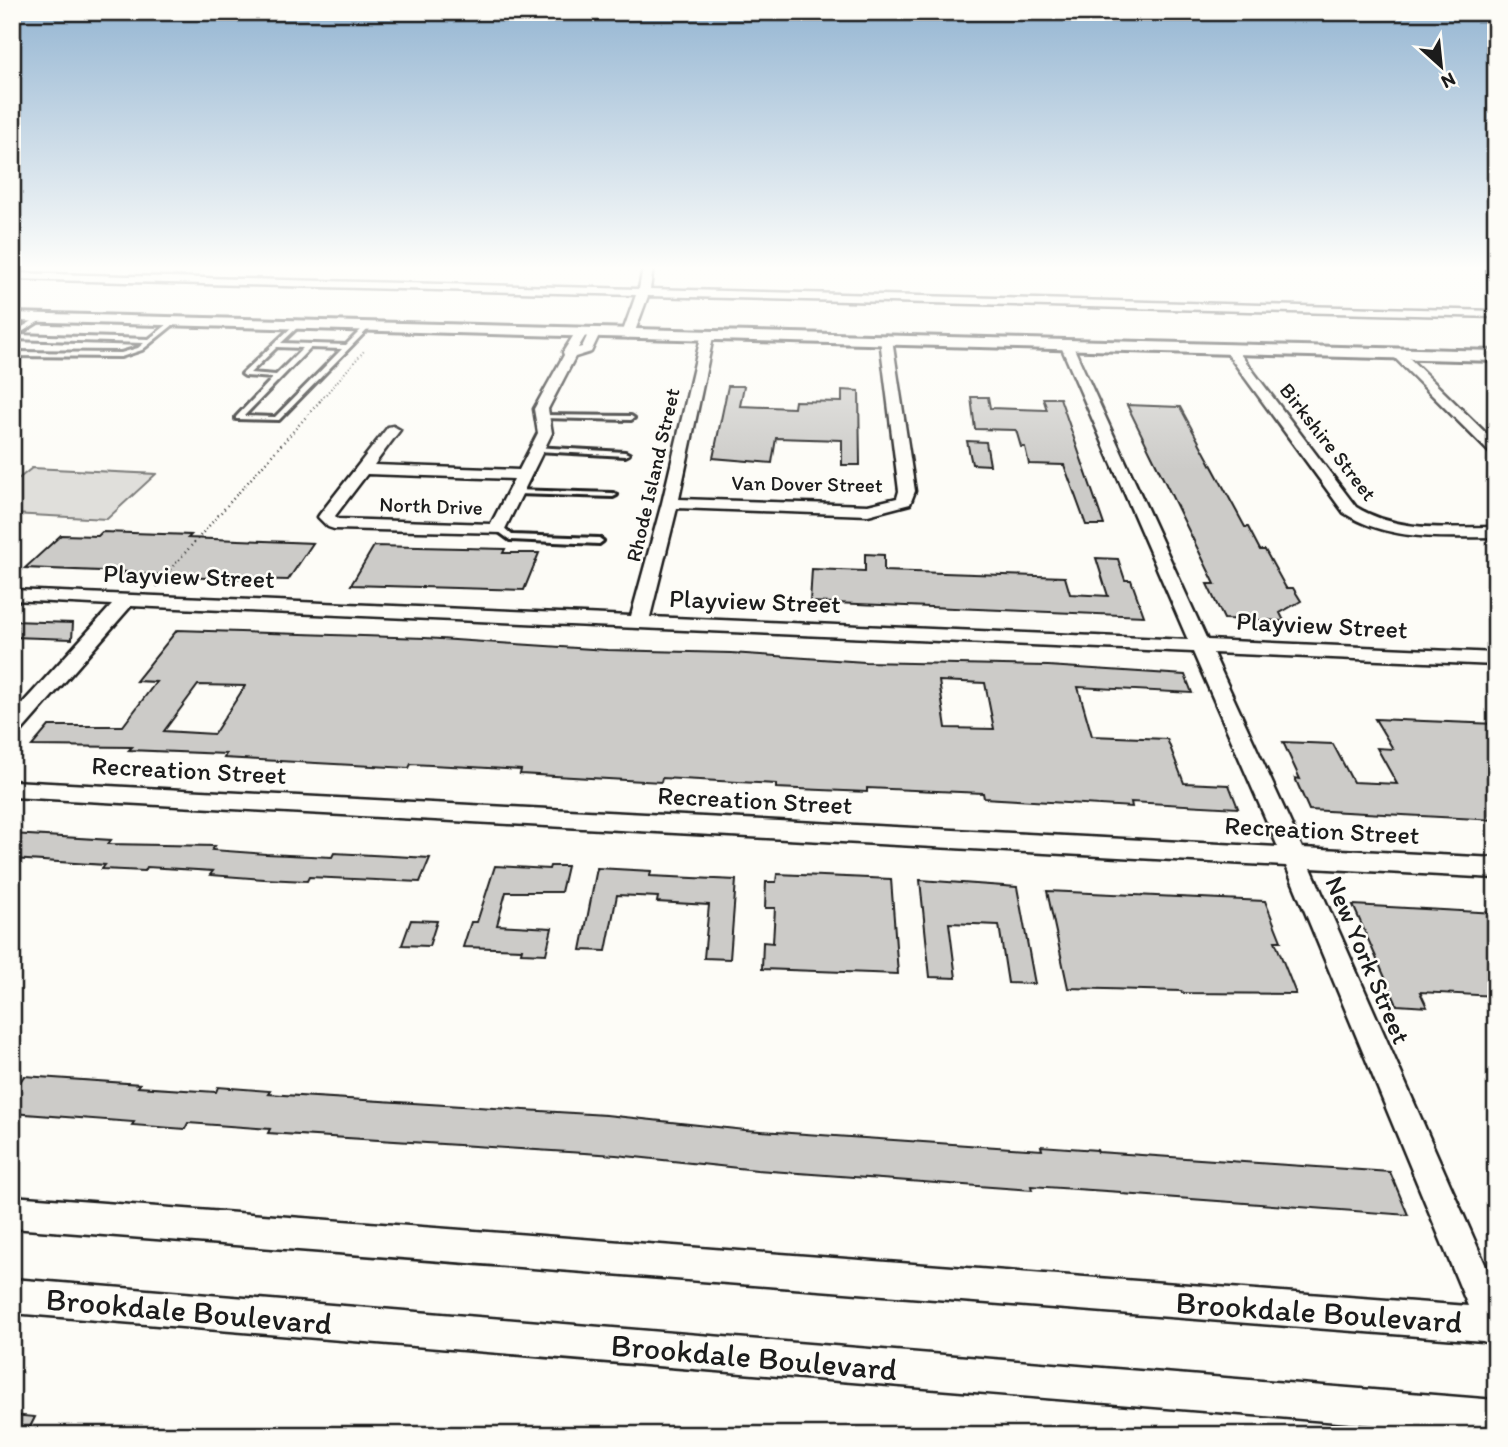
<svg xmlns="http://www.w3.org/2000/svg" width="1508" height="1447" viewBox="0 0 1508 1447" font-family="Itim,sans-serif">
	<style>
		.green { fill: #e0dfdb; stroke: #7e7e7c; stroke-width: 2 }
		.building { fill: #cccbc8; stroke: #1c1c1c; stroke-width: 2; fill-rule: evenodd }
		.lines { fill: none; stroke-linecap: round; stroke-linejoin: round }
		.service-casing { stroke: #1c1c1c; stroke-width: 6 }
		.minor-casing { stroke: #1c1c1c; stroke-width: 5 }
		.tertiary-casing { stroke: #1c1c1c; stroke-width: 6 }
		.path-far2 { stroke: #1c1c1c; stroke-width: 2; stroke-dasharray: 1 2.5; stroke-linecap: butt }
		.path-far1 { stroke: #1c1c1c; stroke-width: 2.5; stroke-dasharray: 1 3.5; stroke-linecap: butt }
		.path { stroke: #1c1c1c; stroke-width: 3.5; stroke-dasharray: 2 5; stroke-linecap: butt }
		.service { fill: #fdfcf7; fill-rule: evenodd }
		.minor { fill: #fdfcf7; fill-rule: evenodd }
		.tertiary { fill: #fdfcf7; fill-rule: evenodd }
		.labels { text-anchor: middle; stroke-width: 5; stroke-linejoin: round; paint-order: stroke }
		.far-street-label { font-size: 21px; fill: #1c1c1c; stroke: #fdfcf7 }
		.street-label { font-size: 26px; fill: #1c1c1c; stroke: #fdfcf7 }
		.near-street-label { font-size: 32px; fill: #1c1c1c; stroke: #fdfcf7 }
	</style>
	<rect width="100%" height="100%" fill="#fdfcf7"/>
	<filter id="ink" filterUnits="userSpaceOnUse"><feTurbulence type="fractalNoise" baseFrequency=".0143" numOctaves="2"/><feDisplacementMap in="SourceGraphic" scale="14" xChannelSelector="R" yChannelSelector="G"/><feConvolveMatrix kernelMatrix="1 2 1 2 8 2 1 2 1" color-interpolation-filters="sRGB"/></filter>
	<g filter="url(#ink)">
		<path class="green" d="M32,468L156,474L107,519L12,514V484Z"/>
		<path class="building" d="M728,386H744L740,406L794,408L795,401L842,402V390L859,391L860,465H842V440L776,438L772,463L713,458Z
			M971,397H988L990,408L1047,410L1043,398H1060L1104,525H1086L1064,465L1029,464L1025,447H1021L1016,430L975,429Z
			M1127,405L1180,407L1245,527H1248L1260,550H1265L1286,588H1293L1301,601L1280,613L1284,621L1224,619L1207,584H1215Z
			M967,441L986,442L990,465L972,464Z
			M102,532L191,535L188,538L313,543L288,580L171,577L173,575L123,574L125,572L25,568L61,535L98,536Z
			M374,546L505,549L503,553H539L524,590L351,585Z
			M865,554L884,555V571L1065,577L1070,594L1108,596L1096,558L1118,559L1125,580H1131L1144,616L810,602L812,569L865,571Z
			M12,621L73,623L72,639L12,637Z
			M177,630L425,638L607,650L731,653L865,662L1048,666L1185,675L1192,693L1078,687L1092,736L1167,739L1184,783L1229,785L1238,808L1131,802L1132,807L984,798L983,793L867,788V792L776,788V784L662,778L661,782L520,774L521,770L471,767L411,764L409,768L224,758L226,754L129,750L132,747L32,746L49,726H123L156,682L136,681ZM939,681L985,683L994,729L946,728ZM198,685L245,686L214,734L164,731Z
			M1375,719L1496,724V820L1309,810L1295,778L1300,779L1283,742L1333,744L1353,782L1397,784L1377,748L1393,749Z
			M12,834L111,840L108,844L215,846L212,850L266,854L332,857L334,853L430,858L420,882L309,877L307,881L264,879L210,875L213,871L147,867L145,871L102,869L105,865L12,859Z
			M495,866L549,869L550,866H567L561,892H506L497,925L552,928L546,954L521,953L522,949L463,947L471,922H477Z
			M597,868L651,871L650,876L736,880L730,959L704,958L709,905L657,902L658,897L617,895L606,951L581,950Z
			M777,874L891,879L898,974L762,969L763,942L773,943L775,908H765L766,882H776Z
			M920,880L1017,887L1035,984L1008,983L999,925L949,923L956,978L930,977Z
			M1047,891L1265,901L1281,941H1275L1296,994L1182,993L1181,991L1068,988Z
			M1353,905L1496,913V996L1420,992L1427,1007L1397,1005Z
			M411,920L437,921L429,946L402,945Z
			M24,1076L140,1084L138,1087L216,1092L218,1087L270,1091L268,1094L606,1115L745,1130L1042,1150L1041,1146L1097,1150L1098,1152L1390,1172L1408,1215L1122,1194L1121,1192L1031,1186L1032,1190L757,1170L616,1155L268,1133L270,1129L188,1123L185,1129L132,1125L134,1122L12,1113V1094Z
			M12,1415L35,1417L26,1435H12Z"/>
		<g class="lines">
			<defs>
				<path id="service" d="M41,316L44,318L43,319L17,335L149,339L173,320L178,321L142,350L121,357L12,356V352L121,353L138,348L144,343L12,339V333Z
					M295,324L300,325L281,343L346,345L365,326L370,327L279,420L236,419V417L273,378L245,376L242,374ZM277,347L303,348L276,375L250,373ZM310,348L342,349L275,417L244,416Z
					M540,415L631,416L634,418L631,420L542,418L539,416Z
					M534,447L625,452L629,454L625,456L537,451L533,449Z
					M513,490L613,493L617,495L613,497L516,494H513Z
					M495,525H501L512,535L599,538L603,541L599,544L510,540L495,529Z"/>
				<path id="minor" d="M643,268H653L650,289L1496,311V317L648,296L634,334L628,338L622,334L636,295L12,279V273L639,289Z
					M581,329L587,333L578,348L582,347L590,330L600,333L591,352L575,357L548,409L552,433L503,533L334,529L328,527L318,517L320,514L388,427L393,426L400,430L374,465L519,470L538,433L534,409L564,355L563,352L577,330ZM367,474L514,479L491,524L338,519L335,516Z
					M707,333L713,337L679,499L868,505L897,498L899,491L880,339L886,335L892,339L915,491L910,504L868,515L677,508L650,617L1188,640L1060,344L1066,340L1072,344L1207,640L1496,653V665L1213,653L1302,848L1496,858V878L1311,868L1496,1289V1347L1483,1341L12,1228V1196L1468,1306L1286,866L12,797V781L1278,847L1193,652L131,606L19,734L12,736V715L112,605L12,600V590L631,616L662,503L701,337Z
					M1230,345L1234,346L1356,507C1398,533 1448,527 1496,527V537C1444,537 1390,542 1344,513L1224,349Z
					M1397,349L1401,350L1496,443V455L1491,454L1393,356L1391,353Z
					M12,1279L1496,1400V1435L12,1313Z"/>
				<path id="tertiary" d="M12,313L1496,351V361L12,321Z"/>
			</defs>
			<use href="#service" class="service-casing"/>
			<use href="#minor" class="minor-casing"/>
			<use href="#tertiary" class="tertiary-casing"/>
			<path class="path-far2" d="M319,402L364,351"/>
			<path class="path-far1" d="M167,573L321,400"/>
			<path class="path" d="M156,586L169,572"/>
			<use href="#service" class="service"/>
			<use href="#minor" class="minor"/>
			<use href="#tertiary" class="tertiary"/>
		</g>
	</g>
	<linearGradient id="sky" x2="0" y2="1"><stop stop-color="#94b5d2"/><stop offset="0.57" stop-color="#fefefb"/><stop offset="1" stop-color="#fefefb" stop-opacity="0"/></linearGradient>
	<rect width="1508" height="470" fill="url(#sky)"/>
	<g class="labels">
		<g class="far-street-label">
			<text transform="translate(1328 442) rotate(52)" y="7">Birkshire Street</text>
			<text transform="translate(653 475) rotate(-77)" y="7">Rhode Island Street</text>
			<text transform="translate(807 484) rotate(1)" y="7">Van Dover Street</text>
			<text transform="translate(431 506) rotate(2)" y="7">North Drive</text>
		</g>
		<g class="street-label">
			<text transform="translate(189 576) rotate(2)" y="9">Playview Street</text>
			<text transform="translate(755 601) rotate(2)" y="9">Playview Street</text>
			<text transform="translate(1322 625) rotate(3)" y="9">Playview Street</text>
			<text transform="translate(189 770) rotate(3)" y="9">Recreation Street</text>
			<text transform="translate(755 800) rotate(3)" y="9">Recreation Street</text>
			<text transform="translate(1322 830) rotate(3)" y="9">Recreation Street</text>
			<text transform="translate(1368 960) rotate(67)" y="9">New York Street</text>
		</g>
		<g class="near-street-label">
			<text transform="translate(189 1311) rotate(5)" y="11">Brookdale Boulevard</text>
			<text transform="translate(1319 1312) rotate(4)" y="11">Brookdale Boulevard</text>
			<text transform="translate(754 1357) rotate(5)" y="11">Brookdale Boulevard</text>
		</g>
	</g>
	<rect width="1508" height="1447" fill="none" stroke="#fdfcf7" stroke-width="42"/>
	<rect x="21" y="21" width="1466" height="1405" fill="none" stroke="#1c1c1c" stroke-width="2.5" filter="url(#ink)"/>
	<g transform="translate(1441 66) rotate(153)" stroke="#fdfcf7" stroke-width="5" paint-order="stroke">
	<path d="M0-5L12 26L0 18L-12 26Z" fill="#1c1c1c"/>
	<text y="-10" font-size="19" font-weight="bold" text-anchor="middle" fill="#1c1c1c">N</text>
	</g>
</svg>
